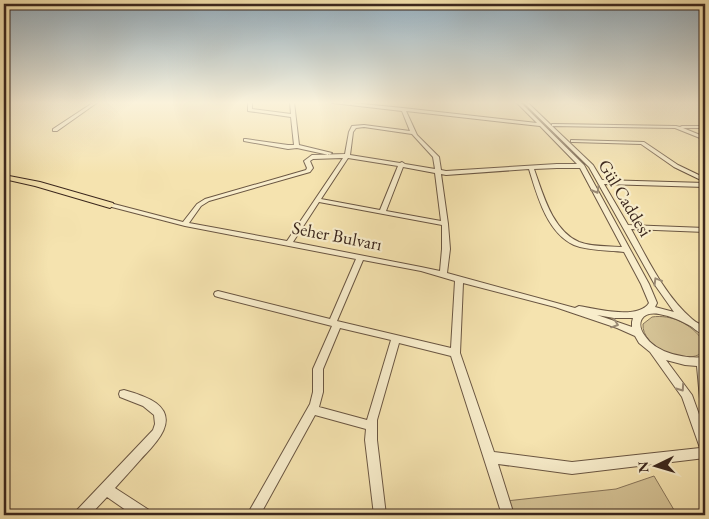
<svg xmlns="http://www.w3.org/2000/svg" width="709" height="519" viewBox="0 0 709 519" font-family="'EB Garamond',serif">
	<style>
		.green { fill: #d5c396; stroke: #88755a }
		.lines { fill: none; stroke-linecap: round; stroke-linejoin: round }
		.minor-casing { stroke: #6a5642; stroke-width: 2 }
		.major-casing { stroke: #3b271d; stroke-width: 2 }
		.minor { fill: #f8edcb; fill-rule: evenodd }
		.major { fill: #f5e3af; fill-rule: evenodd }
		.oneway { stroke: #9a8a74 }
		.labels { text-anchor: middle; stroke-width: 4.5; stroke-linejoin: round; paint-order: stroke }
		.street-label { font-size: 18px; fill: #3b271d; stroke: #f8edcb }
	</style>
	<rect width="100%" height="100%" fill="#f5e3af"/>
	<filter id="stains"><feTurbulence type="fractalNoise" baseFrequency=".004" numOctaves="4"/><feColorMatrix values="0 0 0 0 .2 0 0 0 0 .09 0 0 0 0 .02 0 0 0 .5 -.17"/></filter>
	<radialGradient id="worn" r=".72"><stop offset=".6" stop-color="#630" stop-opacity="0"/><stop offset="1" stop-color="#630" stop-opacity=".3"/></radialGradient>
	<path class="green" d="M652,317C671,314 692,324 703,341V352C686,367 641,347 643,324Z
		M654,476L677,515H510L506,501L616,489Z"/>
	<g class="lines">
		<defs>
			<path id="minor" d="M94,102H98L57,131H53V129Z
				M248,102H252V109L291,114L290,102H294L299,145L332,153L329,155L297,148L288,149L244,141V139H246L288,145H294L291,117L248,111Z
				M331,102H342L403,108L537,123L516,102H520L584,165L649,284L657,303L655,307L674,312L655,285L589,167L523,102H527L552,126V124H554L676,126L680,127L682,126H705V128H683L705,137V140L675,128L552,126L593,165L602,180L705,183V187L604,184L628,225L705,228V232L631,229C648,260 665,296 692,319C696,323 701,324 705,327V335C700,334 696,330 692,327C682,321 671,316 659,314C642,311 635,323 645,336C657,354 686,359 705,357V404L701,402L700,399L697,366L685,365L666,360L692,395L705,431V458L572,474L498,464L514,515H502L451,356L399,343L377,420V440L386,515H374L365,440L366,429L315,415L260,515H247L310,404L313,392V369L332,326L218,297L215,296L214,294L215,292L218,291L330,319L356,259L185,226L108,206L107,205L110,203L183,222L197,204L205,199L306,170L307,168L304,161L312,155L345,154L349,132L352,126L364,125L410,131L402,111L333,103ZM406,111L540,126L577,164H557L446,171L441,170L439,157L417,135ZM364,127L412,134L433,157L435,169L405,164L402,162L400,163L350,155L353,132L356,128ZM343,158L287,241L189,223L201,206L209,201L310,172L313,168L310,161L313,159ZM348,158L398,166L380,210L321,199ZM403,167L435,173L441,221L386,211ZM557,168H580L622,247C608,246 592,247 579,242C552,230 543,194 534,169ZM529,169C537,195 547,233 574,245C589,251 608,250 624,252L641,284L649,303C638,320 597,309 579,306L575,308L447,273L450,249L448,224L441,174L446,175ZM319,202L442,225V249L440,271L421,267L293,242ZM363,260L421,271L455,281L451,348L337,321ZM463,283L555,307L617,328L635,336L639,343L650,352L682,397L700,448L572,462L494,452L460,353ZM597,315L614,318H633L632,322V327ZM340,328L391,340L367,420L319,407L323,392V369Z
				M571,140L644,142L678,165L705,178V182L674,167L641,144L573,142H571Z
				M124,390C135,393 147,397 156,403C180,421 154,445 141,459C133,468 124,478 115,488L149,510L150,515H133L107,497L90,515H76L77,510L153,430L155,424L154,415L143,406L120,397L119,394L120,391Z"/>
			<path id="major" d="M4,175L40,182L113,203L114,205L110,208L35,186L4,179Z"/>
		</defs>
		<use href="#minor" class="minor-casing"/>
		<use href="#major" class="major-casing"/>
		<use href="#minor" class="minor"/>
		<use href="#major" class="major"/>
	</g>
	<defs><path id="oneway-chevron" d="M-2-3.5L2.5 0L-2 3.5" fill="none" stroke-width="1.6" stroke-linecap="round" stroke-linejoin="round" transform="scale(1.25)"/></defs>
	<g class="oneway">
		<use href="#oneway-chevron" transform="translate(596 190) rotate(60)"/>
		<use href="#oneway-chevron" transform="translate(657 281) rotate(-121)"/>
		<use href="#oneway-chevron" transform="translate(615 324) rotate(19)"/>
		<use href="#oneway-chevron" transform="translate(681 388) rotate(55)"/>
	</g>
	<linearGradient id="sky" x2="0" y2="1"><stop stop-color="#94adbd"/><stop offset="0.59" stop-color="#faf2db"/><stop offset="1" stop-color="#faf2db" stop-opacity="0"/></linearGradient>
	<rect width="709" height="174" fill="url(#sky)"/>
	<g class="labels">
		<g class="street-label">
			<text transform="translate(625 198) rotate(59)" y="6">Gül Caddesi</text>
			<text transform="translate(337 236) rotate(11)" y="6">Seher Bulvarı</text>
		</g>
	</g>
	<rect width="709" height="519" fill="none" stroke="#f5e3af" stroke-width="20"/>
	<rect x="5" y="5" width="699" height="509" fill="none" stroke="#3b271d" stroke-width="2.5"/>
	<rect x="10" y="10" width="689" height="499" fill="none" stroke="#3b271d"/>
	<g transform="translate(656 466) rotate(265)" stroke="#f8edcb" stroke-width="4" paint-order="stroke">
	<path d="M0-4L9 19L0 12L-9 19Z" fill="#3b271d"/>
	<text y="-8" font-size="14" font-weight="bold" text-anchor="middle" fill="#3b271d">N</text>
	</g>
	<rect width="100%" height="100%" filter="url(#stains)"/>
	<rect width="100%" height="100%" fill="url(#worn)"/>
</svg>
